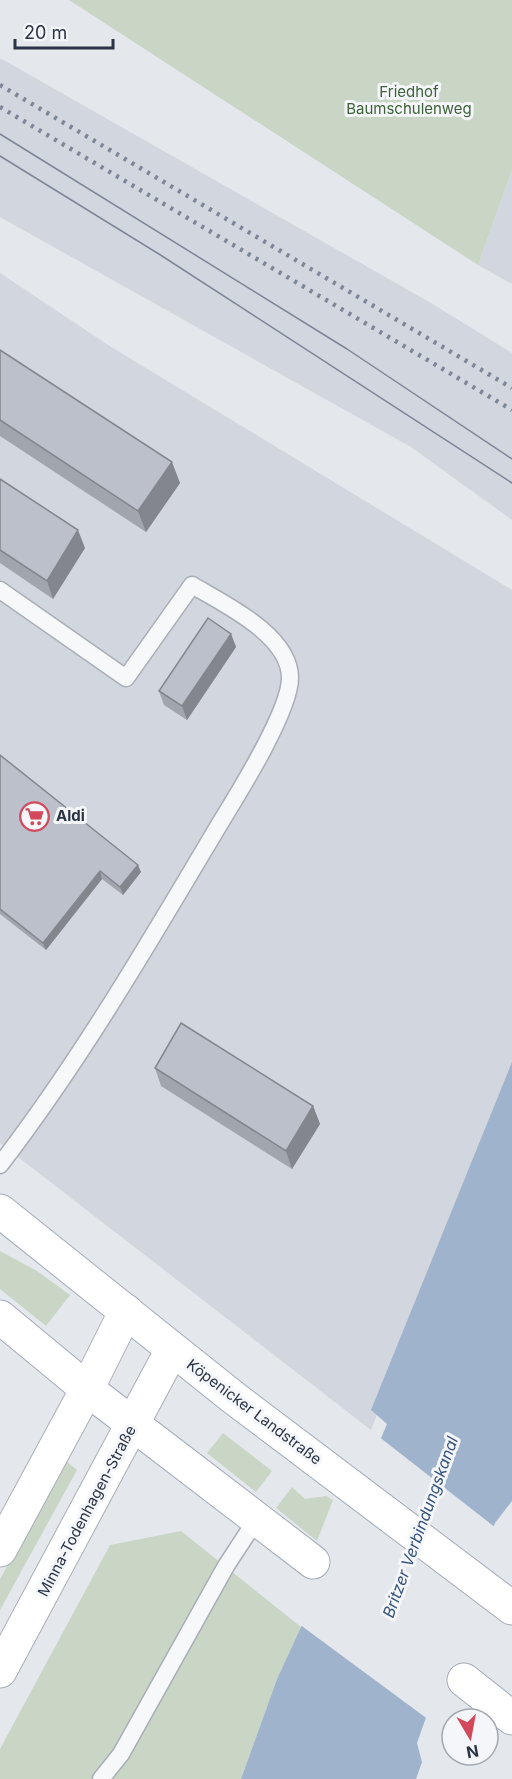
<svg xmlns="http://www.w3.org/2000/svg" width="512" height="1779" viewBox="0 0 512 1779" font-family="Inter,sans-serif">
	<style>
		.built { fill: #d2d6de }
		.green { fill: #c9d6c5 }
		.water { fill: #9fb4cc }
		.pier { fill: #e4e7ec }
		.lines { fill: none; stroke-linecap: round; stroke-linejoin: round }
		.service-casing { stroke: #a9aeb7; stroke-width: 19 }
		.secondary-casing { stroke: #a9aeb7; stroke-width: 35 }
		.primary-casing { stroke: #a3abb8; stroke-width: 35 }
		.service { stroke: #f7f8fa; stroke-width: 16 }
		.secondary { stroke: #fff; stroke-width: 33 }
		.primary { stroke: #fff; stroke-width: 33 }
		.tram { stroke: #7d8696; stroke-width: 1.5 }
		.rail { stroke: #7d8696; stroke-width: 4.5; stroke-dasharray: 3 6; stroke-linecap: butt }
		.wall { fill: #a1a5ae }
		.shaded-wall { fill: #83868d }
		.building { fill: #bbc0ca; stroke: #83868d; stroke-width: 1.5 }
		.labels { text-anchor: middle; stroke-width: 6; stroke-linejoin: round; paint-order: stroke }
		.park-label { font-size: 15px; fill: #3f6138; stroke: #f4f6f9 }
		.poi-label { font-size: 15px; font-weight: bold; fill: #2b3445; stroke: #f4f6f9; text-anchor: start }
		.street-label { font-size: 15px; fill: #2b3445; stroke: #f4f6f9 }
		.water-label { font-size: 16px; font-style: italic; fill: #34527a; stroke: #f4f6f9 }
	</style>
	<rect width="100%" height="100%" fill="#e4e7ec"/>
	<path class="built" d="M0,58L431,303L512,353V520L411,447L0,217Z
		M512,170V284L478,265Z
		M0,273L108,345L512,590V1068L371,1430L0,1143Z"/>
	<path class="green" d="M69,0H512V170L478,265Z
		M0,1251L37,1271L70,1295L46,1326L0,1289Z
		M223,1433L272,1471L256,1492L207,1453Z
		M66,1461L77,1470L0,1610V1579Z
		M292,1487L305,1499L326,1496L333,1500L317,1541L276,1508Z
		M181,1531L301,1627L277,1679L241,1779H0V1749L110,1545Z"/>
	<path class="water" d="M512,1062V1501L495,1523L417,1743L422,1762L416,1779H241L277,1679L301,1627L387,1424L371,1410Z"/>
	<path class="pier" d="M378,1436L496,1528L429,1720L299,1624Z"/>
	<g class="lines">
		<defs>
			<path id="service" d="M0,590L126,678L192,585C224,604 290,635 290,678C290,711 238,794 219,825C150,941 82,1058 0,1165
				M101,1779L121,1754L226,1566L256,1520"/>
			<path id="secondary" d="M0,1550L87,1389L126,1311
				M0,1671L172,1350"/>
			<path id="primary" d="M0,1211L234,1398L512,1608
				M0,1317L87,1389L313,1562
				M464,1680L512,1718"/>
		</defs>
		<use href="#service" class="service-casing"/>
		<use href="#secondary" class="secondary-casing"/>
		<use href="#primary" class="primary-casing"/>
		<use href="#service" class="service"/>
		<use href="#secondary" class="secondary"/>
		<use href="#primary" class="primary"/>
		<path class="tram" d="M0,134L347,349L512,459
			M0,156L162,256L512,483"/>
		<path class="rail" d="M0,85L512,388
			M0,107L512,410"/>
	</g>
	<path class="wall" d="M0,350L180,483L146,532L0,436Z
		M0,479L85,548L53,599L0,563Z
		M231,634L236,647L187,720L164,705L159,691Z
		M0,755L141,872L123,895L102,879L46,950L0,914Z
		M155,1068L313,1106L320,1124L292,1169L161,1086Z"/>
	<path class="shaded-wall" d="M172,462L180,483L146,532L138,511Z
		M78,530L85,548L53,599L47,581Z
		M231,634L236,647L187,720L182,706Z
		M138,865L141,872L123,895L120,887Z
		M100,871L102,879L46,950L43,943Z
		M313,1106L320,1124L292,1169L286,1151Z"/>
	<path class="building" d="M0,350L172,462L138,511L0,420Z
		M0,479L78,530L47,581L0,550Z
		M208,618L231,634L182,706L159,691Z
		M0,755L138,865L120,887L100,871L43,943L0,909Z
		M181,1023L313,1106L286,1151L155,1068Z"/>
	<defs>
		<symbol id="supermarket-ring" viewBox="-11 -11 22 22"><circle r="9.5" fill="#f4f6f9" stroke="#d1495b" stroke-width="1.5"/><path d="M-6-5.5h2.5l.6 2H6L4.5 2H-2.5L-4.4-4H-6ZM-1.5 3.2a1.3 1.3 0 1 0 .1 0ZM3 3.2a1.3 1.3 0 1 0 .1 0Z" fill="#d1495b"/></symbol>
	</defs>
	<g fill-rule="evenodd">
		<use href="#supermarket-ring" x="18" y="800" width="33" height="33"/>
	</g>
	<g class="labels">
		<g class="park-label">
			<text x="409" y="97">Friedhof<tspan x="409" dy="17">Baumschulenweg</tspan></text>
		</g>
		<g class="poi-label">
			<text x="56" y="821">Aldi</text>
		</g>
		<g class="street-label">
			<text transform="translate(254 1412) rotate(37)" y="5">Köpenicker Landstraße</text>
			<text transform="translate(87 1511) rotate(-62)" y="5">Minna-Todenhagen-Straße</text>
		</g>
		<g class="water-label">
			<text transform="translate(420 1527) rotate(-70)" y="6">Britzer Verbindungskanal</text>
		</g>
	</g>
	<g transform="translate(470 1737) rotate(170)"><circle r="28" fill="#f4f6f9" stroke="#a4a8b1" stroke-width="1.5"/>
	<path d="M0-4.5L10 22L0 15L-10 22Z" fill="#d1495b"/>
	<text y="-9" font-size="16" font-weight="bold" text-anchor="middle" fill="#2b3445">N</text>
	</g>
	<path d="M15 39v9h98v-9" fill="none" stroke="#2b3445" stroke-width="3"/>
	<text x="24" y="39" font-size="18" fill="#2b3445" stroke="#f4f6f9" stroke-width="4.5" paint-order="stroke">20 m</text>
</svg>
